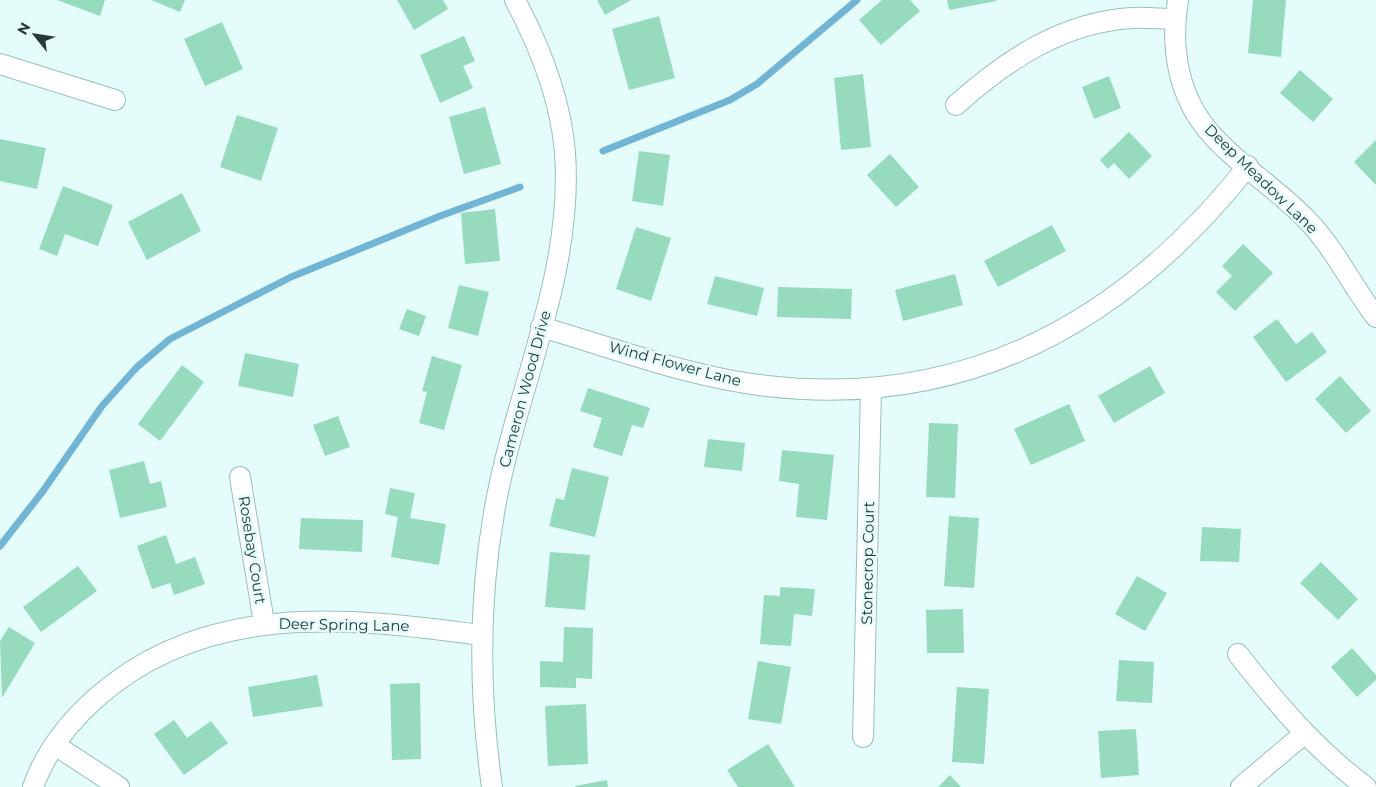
<svg xmlns="http://www.w3.org/2000/svg" width="1376" height="787" viewBox="0 0 1376 787" font-family="Montserrat,sans-serif">
	<style>
		.lines { fill: none; stroke-linecap: round; stroke-linejoin: round }
		.stream { stroke: #72b4d3; stroke-width: 7 }
		.building { fill: #96dbbd }
		.minor-casing { stroke: #97c0bb; stroke-width: 22 }
		.minor { stroke: #fff; stroke-width: 20 }
		.labels { text-anchor: middle; stroke-width: 5; stroke-linejoin: round; paint-order: stroke }
		.street-label { font-size: 15px; fill: #283937; stroke: #e4fdfa }
	</style>
	<rect width="100%" height="100%" fill="#e4fdfa"/>
	<g class="lines">
		<path class="stream" d="M603,151L730,100L757,84L857,0
			M0,546L43,491L102,406L137,367L170,339L291,277L440,216L520,187"/>
	</g>
	<path class="building" d="M57,0H105L100,16Z
		M151,0H185L180,12Z
		M397,0H443L448,9L414,30Z
		M597,0H631L605,15Z
		M882,0H910L920,11L881,45L859,20Z
		M947,0H996V1L949,10Z
		M1253,0H1286L1281,57L1248,53Z
		M659,16L675,78L629,90L612,29Z
		M222,22L243,69L205,86L184,39Z
		M464,36L475,61L463,66L473,88L440,103L420,55Z
		M1300,70L1333,99L1313,122L1280,93Z
		M863,74L871,147L841,150L834,78Z
		M1109,76L1121,108L1094,119L1082,87Z
		M485,107L501,164L464,174L449,117Z
		M237,115L278,128L261,181L220,167Z
		M1129,132L1152,156L1129,179L1114,163L1108,169L1100,160Z
		M0,139L46,148L37,189L0,181Z
		M1376,140V185L1354,162Z
		M639,151L670,155L663,206L632,201Z
		M890,154L919,187L896,207L867,175Z
		M63,186L113,205L98,246L65,234L57,256L39,249Z
		M182,193L201,231L147,260L128,222Z
		M495,209L500,261L465,264L461,213Z
		M1052,225L1066,251L998,287L984,261Z
		M636,227L671,238L651,301L616,289Z
		M1243,244L1273,273L1235,311L1216,292L1232,276L1222,266Z
		M955,274L963,305L903,321L895,290Z
		M715,276L764,288L757,316L707,304Z
		M459,285L489,292L478,336L448,328Z
		M778,287L852,289L851,319L777,317Z
		M407,309L426,316L419,336L399,329Z
		M1277,319L1296,344L1312,332L1327,352L1286,382L1253,337Z
		M245,353L299,364L293,397L238,386Z
		M432,356L462,365L444,430L419,423L427,392L422,391Z
		M182,365L204,382L160,441L138,424Z
		M1150,366L1165,393L1114,423L1098,396Z
		M1340,376L1371,411L1346,433L1315,399Z
		M588,388L650,408L643,428L632,425L622,456L593,447L602,418L580,411Z
		M1069,404L1085,441L1031,465L1014,429Z
		M338,416L350,447L325,456L313,425Z
		M929,423L958,424L955,498L926,497Z
		M708,439L745,443L742,471L704,467Z
		M782,450L834,455L827,520L796,517L799,484L779,481Z
		M144,461L150,484L161,481L167,507L120,518L109,470Z
		M572,468L609,477L595,537L549,526L556,498L564,500Z
		M390,488L415,493L410,518L446,524L439,565L391,557L398,517L385,514Z
		M949,516L979,518L974,588L944,586Z
		M301,518L363,520L362,552L299,549Z
		M1202,527L1241,529L1239,562L1200,561Z
		M166,535L176,564L195,557L205,584L174,595L170,583L152,589L137,546Z
		M550,552L590,555L585,610L545,607Z
		M1321,562L1358,599L1338,620L1300,583Z
		M78,566L97,591L41,632L23,607Z
		M1137,576L1167,593L1145,631L1115,614Z
		M780,587L815,589L812,616L794,614L791,646L760,644L764,595L780,596Z
		M963,609L964,653H927L926,610Z
		M9,627L35,643L2,698L0,641Z
		M564,627L593,628L592,679L576,678V688L540,687V661L563,662Z
		M1352,648L1376,675V680L1357,697L1331,667Z
		M1119,660L1154,662L1152,703L1116,701Z
		M758,661L791,667L781,724L748,719Z
		M317,675L323,706L253,717L248,687Z
		M420,683L421,759L392,760L390,684Z
		M957,687L989,689L984,764L952,762Z
		M586,704L588,764L548,766L545,706Z
		M174,720L187,738L211,721L228,743L184,775L154,734Z
		M1136,729L1139,775L1101,778L1098,731Z
		M768,744L795,787H738L727,770Z
		M950,775L961,787H938Z
		M607,780L608,787H575V786Z"/>
	<g class="lines">
		<defs>
			<path id="minor" d="M1178,0C1170,48 1178,98 1212,135C1240,167 1279,190 1308,221C1335,249 1352,286 1376,317
				M0,64L115,100
				M956,105C1006,60 1063,22 1132,18C1146,17 1161,19 1175,19
				M541,327C614,348 692,378 767,386C968,409 1125,321 1248,166
				M240,477L264,623
				M1238,654C1276,703 1316,750 1366,787
				M863,737L871,389
				M55,745L119,787
				M33,787C45,753 69,722 96,698C205,601 347,617 481,635
				M492,787C479,695 478,605 494,513C514,394 574,276 565,153C561,100 540,47 515,0
				M1241,787L1305,733"/>
		</defs>
		<use href="#minor" class="minor-casing"/>
		<use href="#minor" class="minor"/>
	</g>
	<g class="labels">
		<g class="street-label">
			<text transform="translate(1261 179) rotate(44)" y="5">Deep Meadow Lane</text>
			<text transform="translate(675 364) rotate(15)" y="5">Wind Flower Lane</text>
			<text transform="translate(525 389) rotate(-75)" y="5">Cameron Wood Drive</text>
			<text transform="translate(252 550) rotate(81)" y="5">Rosebay Court</text>
			<text transform="translate(868 563) rotate(-89)" y="5">Stonecrop Court</text>
			<text transform="translate(344 625) rotate(1)" y="5">Deer Spring Lane</text>
		</g>
	</g>
	<g transform="translate(35 35) rotate(300)" stroke="#e4fdfa" stroke-width="4" paint-order="stroke">
	<path d="M0-4L9 19L0 12L-9 19Z" fill="#283937"/>
	<text y="-8" font-size="14" font-weight="bold" text-anchor="middle" fill="#283937">N</text>
	</g>
</svg>
